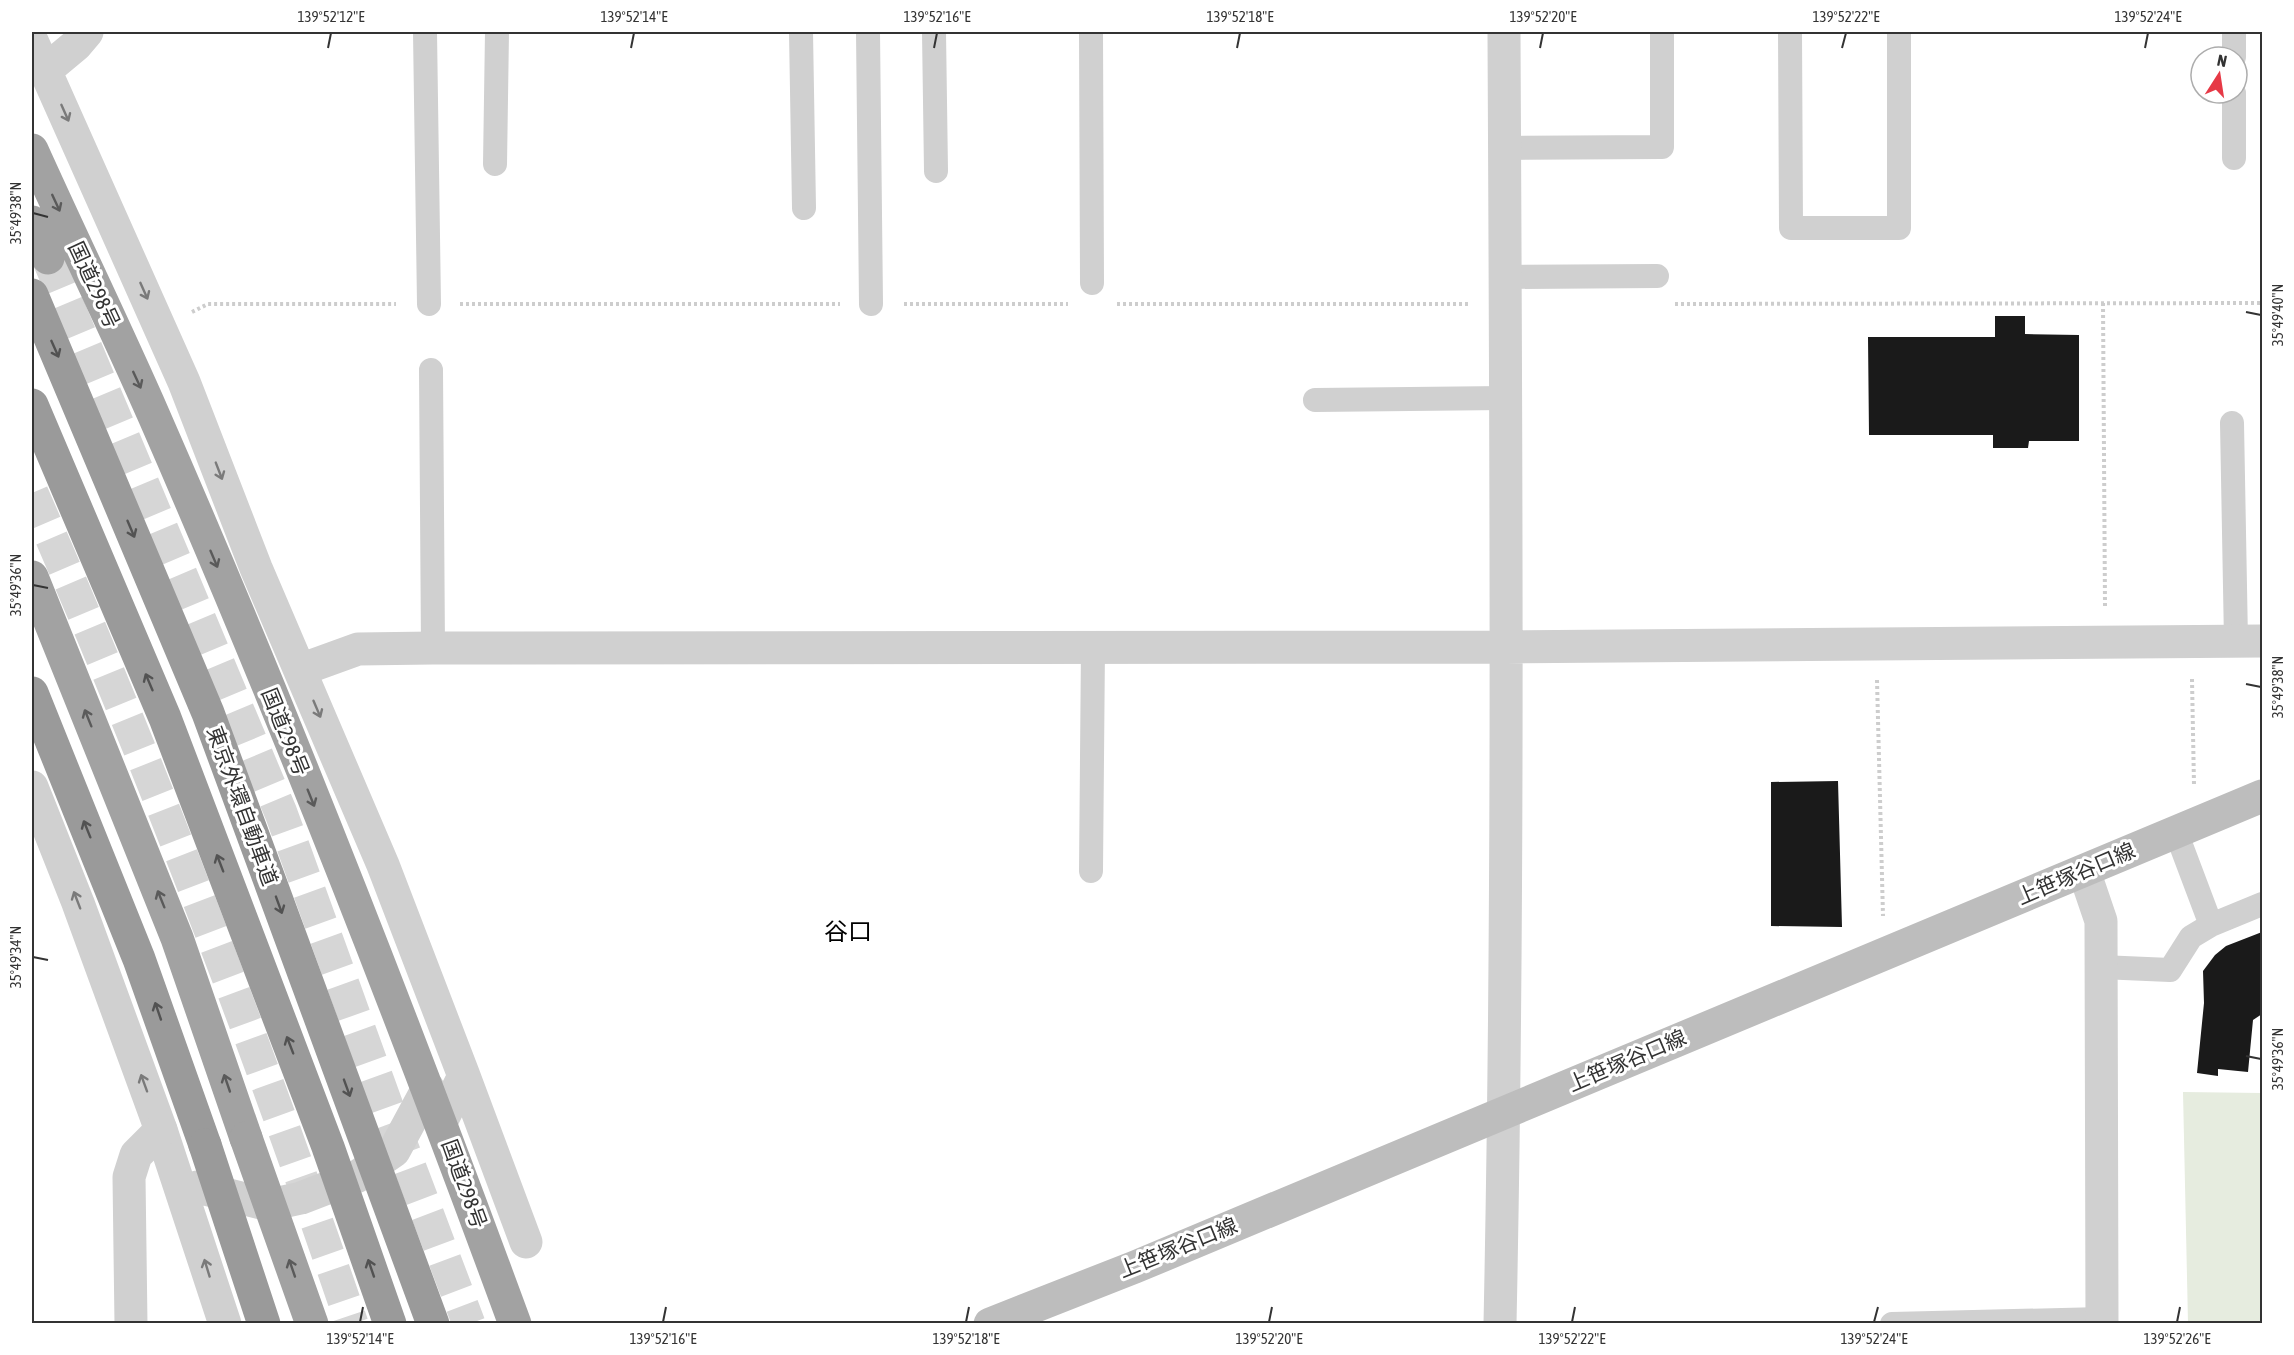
<svg xmlns="http://www.w3.org/2000/svg" width="2294" height="1355" viewBox="0 0 2294 1355" font-family="'Asap Condensed','Noto Sans JP',sans-serif">
	<style>
		.green { fill: #e6ecdf }
		.building { fill: #1a1a1a }
		.lines { fill: none; stroke-linecap: round; stroke-linejoin: round }
		.trunk-tunnel { stroke: #d6d6d6; stroke-width: 33; stroke-dasharray: 33 16; stroke-linecap: butt }
		.path { stroke: #cdcdcd; stroke-width: 4; stroke-dasharray: 3 3; stroke-linecap: butt }
		.service { stroke: #d0d0d0; stroke-width: 24 }
		.minor { stroke: #d0d0d0; stroke-width: 33 }
		.tertiary { stroke: #d0d0d0; stroke-width: 33 }
		.secondary { stroke: #bdbdbd; stroke-width: 33 }
		.trunk { stroke: #a2a2a2; stroke-width: 33 }
		.motorway { stroke: #9a9a9a; stroke-width: 33 }
		.trunk-bridge { stroke: #a2a2a2; stroke-width: 33 }
		.motorway-bridge { stroke: #9a9a9a; stroke-width: 33 }
		.oneway { stroke: #7a7a7a }
		.oneway2 { stroke: #5a5a5a }
		.oneway3 { stroke: #525252 }
		.ticks { fill: none; stroke: #333; stroke-width: 2 }
		.labels { text-anchor: middle; stroke-width: 6; stroke-linejoin: round; paint-order: stroke }
		.street-label { font-size: 21px; fill: #333; stroke: #fff }
		.quarter-label { font-size: 24px; fill: #000; stroke: #fff }
		.neatline { fill: none; stroke: #333; stroke-width: 2 }
		.ticks-label { font-size: 15px; text-anchor: middle; fill: #333 }
	</style>
	<rect width="100%" height="100%" fill="#fff"/>
	<path class="green" d="M2183,1092L2262,1093V1323H2188Z"/>
	<path class="building" d="M1995,316H2025V334L2079,335V441H2029L2028,448H1993V435H1869L1868,337H1995Z
		M1838,781L1842,927L1771,926V782Z
		M2262,932V1014L2253,1020L2248,1072L2218,1069V1076L2197,1073L2204,1003L2203,971L2215,955L2226,946Z"/>
	<g class="lines">
		<path class="trunk-tunnel" d="M48,258L281,813L392,1120L469,1324
			M32,493C151,765 256,1042 352,1324"/>
		<path class="path" d="M2103,303L2105,606
			M460,304H840
			M904,304H1068
			M1117,304H1470
			M1675,304L2262,303
			M192,312L208,304H396
			M2192,679L2194,785
			M1877,680L1883,916"/>
		<path class="service" d="M425,32L429,304
			M801,32L804,208
			M868,32L871,304
			M934,32L936,171
			M1091,32L1092,283
			M1790,32L1791,228H1899V32
			M2234,32V57
			M2234,93V158
			M1504,148L1662,147V32
			M495,164L497,32
			M1505,277L1657,276
			M431,370L433,648
			M1315,400L1505,398
			M2232,423L2236,641
			M1091,871L1093,646
			M2211,925L2262,904
			M2101,967L2170,970L2191,937L2211,925L2176,832
			M1892,1324L2102,1319"/>
		<path class="minor" d="M32,41L184,382L256,568L383,865L464,1076L441,1122
			M46,70L76,45L87,32
			M300,670L358,649L433,648L1506,647L2262,641
			M32,787L78,903L161,1130L225,1324
			M2084,871L2101,921L2102,1324
			M464,1076L526,1242
			M197,1187L269,1205L301,1198L358,1176L394,1151L428,1088
			M1500,1324C1509,893 1506,462 1504,32"/>
		<path class="tertiary" d="M131,1324L129,1177L136,1155L161,1130"/>
		<path class="secondary" d="M990,1324L1135,1267L2262,796"/>
		<path class="trunk" d="M32,150C72,239 115,327 154,416C284,713 403,1019 515,1324
			M32,222L48,258
			M32,577L177,938L246,1138"/>
		<path class="motorway" d="M32,693L139,959L205,1145"/>
		<path class="trunk-bridge" d="M246,1138L312,1324"/>
		<path class="motorway-bridge" d="M32,295L208,713L433,1324
			M32,405L165,718L328,1147L390,1324
			M205,1145L264,1324"/>
	</g>
	<defs><path id="oneway-shaft" d="M-6 0H5M1.5-3L5.5 0L1.5 3" fill="none" stroke-width="1.6" stroke-linecap="round" stroke-linejoin="round" transform="scale(1.5)"/></defs>
	<g class="oneway">
		<use href="#oneway-shaft" transform="translate(65 113) rotate(66)"/>
		<use href="#oneway-shaft" transform="translate(144 291) rotate(66)"/>
		<use href="#oneway-shaft" transform="translate(219 471) rotate(69)"/>
		<use href="#oneway-shaft" transform="translate(317 709) rotate(67)"/>
		<use href="#oneway-shaft" transform="translate(77 900) rotate(-111)"/>
		<use href="#oneway-shaft" transform="translate(144 1083) rotate(-110)"/>
		<use href="#oneway-shaft" transform="translate(207 1268) rotate(-107)"/>
	</g>
	<g class="oneway2">
		<use href="#oneway-shaft" transform="translate(56 203) rotate(65)"/>
		<use href="#oneway-shaft" transform="translate(137 380) rotate(65)"/>
		<use href="#oneway-shaft" transform="translate(214 559) rotate(67)"/>
		<use href="#oneway-shaft" transform="translate(88 718) rotate(-112)"/>
		<use href="#oneway-shaft" transform="translate(311 798) rotate(68)"/>
		<use href="#oneway-shaft" transform="translate(161 899) rotate(-112)"/>
		<use href="#oneway-shaft" transform="translate(227 1083) rotate(-109)"/>
		<use href="#oneway-shaft" transform="translate(292 1268) rotate(-109)"/>
	</g>
	<g class="oneway3">
		<use href="#oneway-shaft" transform="translate(55 349) rotate(66)"/>
		<use href="#oneway-shaft" transform="translate(131 529) rotate(67)"/>
		<use href="#oneway-shaft" transform="translate(149 682) rotate(-113)"/>
		<use href="#oneway-shaft" transform="translate(87 829) rotate(-112)"/>
		<use href="#oneway-shaft" transform="translate(220 863) rotate(-111)"/>
		<use href="#oneway-shaft" transform="translate(279 905) rotate(70)"/>
		<use href="#oneway-shaft" transform="translate(158 1011) rotate(-109)"/>
		<use href="#oneway-shaft" transform="translate(290 1045) rotate(-111)"/>
		<use href="#oneway-shaft" transform="translate(347 1088) rotate(70)"/>
		<use href="#oneway-shaft" transform="translate(371 1268) rotate(-109)"/>
	</g>
	<path class="ticks" d="M328,48L331,33M631,48L634,33M934,48L937,33M1237,48L1240,33M1540,48L1543,33M1842,48L1846,33M2145,48L2148,33M33,213L48,217M2246,312L2261,315M33,585L48,588M2246,684L2261,687M33,957L48,960M2246,1056L2261,1059M360,1322L363,1307M663,1322L666,1307M966,1322L969,1307M1269,1322L1272,1307M1572,1322L1575,1307M1874,1322L1878,1307M2177,1322L2180,1307"/>
	<g class="labels">
		<g class="street-label">
			<text transform="translate(94 285) rotate(65)" y="7">国道298号</text>
			<text transform="translate(285 732) rotate(68)" y="7">国道298号</text>
			<text transform="translate(242 806) rotate(70)" y="7">東京外環自動車道</text>
			<text transform="translate(2076 874) rotate(-23)" y="7">上笹塚谷口線</text>
			<text transform="translate(1627 1061) rotate(-23)" y="7">上笹塚谷口線</text>
			<text transform="translate(464 1184) rotate(70)" y="7">国道298号</text>
			<text transform="translate(1178 1248) rotate(-22)" y="7">上笹塚谷口線</text>
		</g>
		<g class="quarter-label">
			<text x="848" y="940">谷口</text>
		</g>
	</g>
	<rect width="2294" height="1355" fill="none" stroke="#ffffff" stroke-width="66"/>
	<g transform="translate(2219 75) rotate(12)"><circle r="28" fill="#ffffff" stroke="#adadad" stroke-width="1.5"/>
	<path d="M0-4.5L10 22L0 15L-10 22Z" fill="#e63946"/>
	<text y="-9" font-size="16" font-weight="bold" text-anchor="middle" fill="#333333">N</text>
	</g>
	<rect x="33" y="33" width="2228" height="1289" class="neatline"/>
	<g class="ticks-label">
		<text x="331" y="22">139°52'12"E</text>
		<text x="634" y="22">139°52'14"E</text>
		<text x="937" y="22">139°52'16"E</text>
		<text x="1240" y="22">139°52'18"E</text>
		<text x="1543" y="22">139°52'20"E</text>
		<text x="1846" y="22">139°52'22"E</text>
		<text x="2148" y="22">139°52'24"E</text>
		<text transform="translate(16 213) rotate(-90)" y="5">35°49'38"N</text>
		<text transform="translate(2278 315) rotate(-90)" y="5">35°49'40"N</text>
		<text transform="translate(16 585) rotate(-90)" y="5">35°49'36"N</text>
		<text transform="translate(2278 687) rotate(-90)" y="5">35°49'38"N</text>
		<text transform="translate(16 957) rotate(-90)" y="5">35°49'34"N</text>
		<text transform="translate(2278 1059) rotate(-90)" y="5">35°49'36"N</text>
		<text x="360" y="1344">139°52'14"E</text>
		<text x="663" y="1344">139°52'16"E</text>
		<text x="966" y="1344">139°52'18"E</text>
		<text x="1269" y="1344">139°52'20"E</text>
		<text x="1572" y="1344">139°52'22"E</text>
		<text x="1874" y="1344">139°52'24"E</text>
		<text x="2177" y="1344">139°52'26"E</text>
	</g>
</svg>
